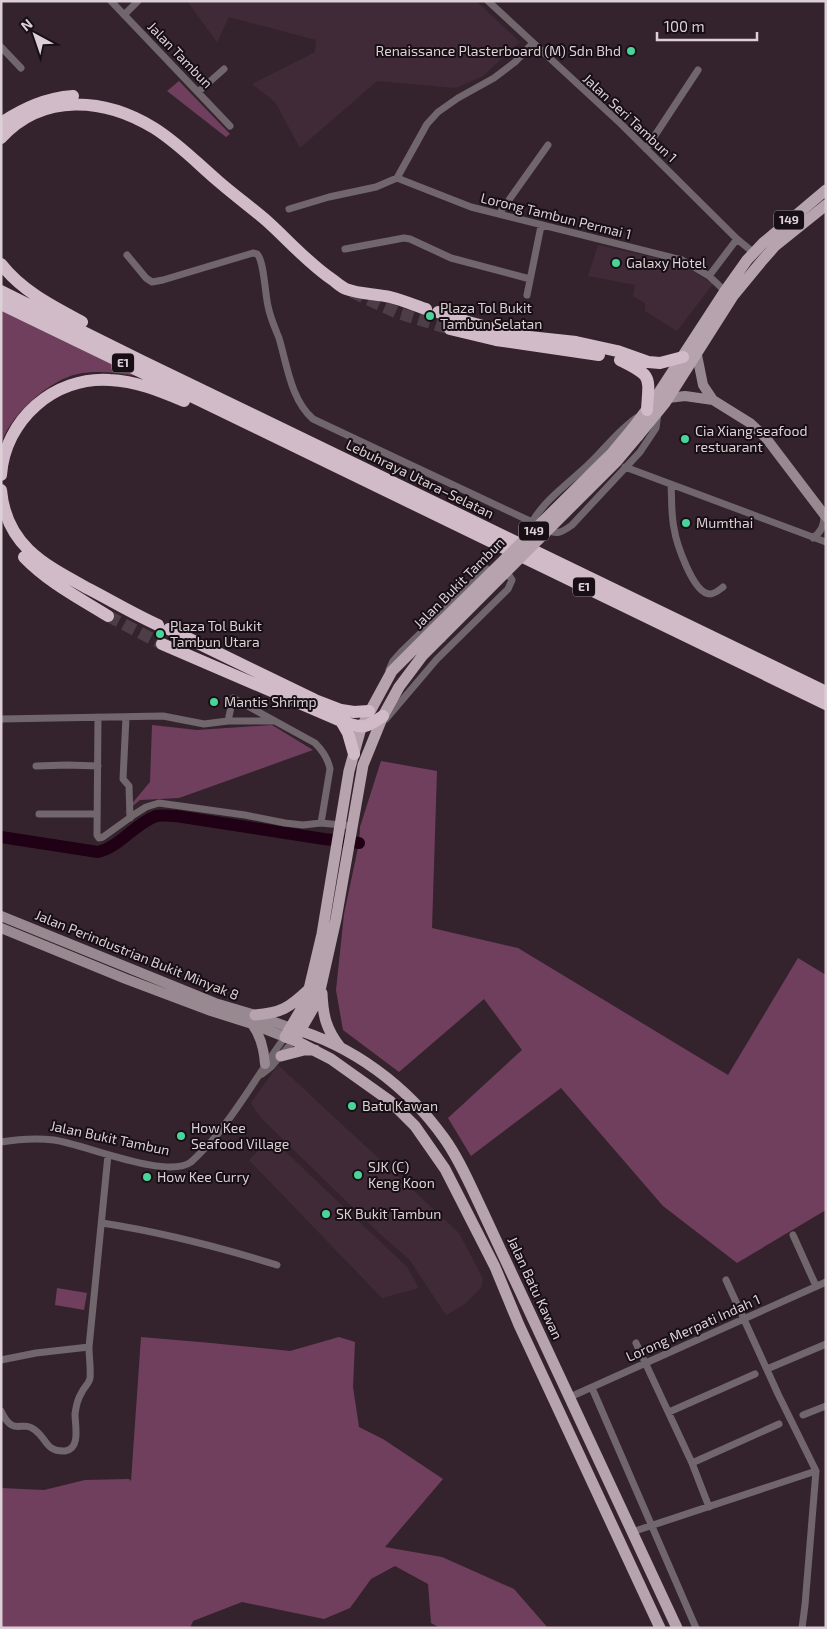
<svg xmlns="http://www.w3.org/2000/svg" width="827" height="1629" viewBox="0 0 827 1629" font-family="'Exo 2',sans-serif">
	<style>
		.built { fill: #412a38 }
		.green { fill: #703f5d }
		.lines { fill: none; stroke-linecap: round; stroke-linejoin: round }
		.river { stroke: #200015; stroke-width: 12 }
		.highway-tunnel { stroke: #4d3d46; stroke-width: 12; stroke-dasharray: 12 6; stroke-linecap: butt }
		.street { stroke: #70666c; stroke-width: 7 }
		.secondary { stroke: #988991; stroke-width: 10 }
		.primary { stroke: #b6a3ae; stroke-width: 11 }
		.highway { stroke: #d2bbc8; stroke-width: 12 }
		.primary-bridge { stroke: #b6a3ae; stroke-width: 11 }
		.poi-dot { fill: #49d49c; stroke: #170f14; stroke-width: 2 }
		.labels { text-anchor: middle; stroke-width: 4; stroke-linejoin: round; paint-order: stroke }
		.shield { fill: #170f14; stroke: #a1969c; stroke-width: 1 }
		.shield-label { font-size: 12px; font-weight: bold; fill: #dcd0d6 }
		.poi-label { font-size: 14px; fill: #dcd0d6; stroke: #170f14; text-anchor: start }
		.street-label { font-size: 14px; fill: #dcd0d6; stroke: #170f14 }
	</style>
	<rect width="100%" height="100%" fill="#34232d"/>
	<path class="built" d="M187,1H476L520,42L483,76L456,88L377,81L300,148L275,102L252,84L315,52L316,40L229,17L217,42Z
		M598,245L682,264L713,284L677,331L645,311V303L633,296L635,285L588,276Z
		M278,1065L459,1233L483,1279L481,1288L465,1304L446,1315L409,1259L380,1234L261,1118L251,1103Z
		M271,1138L407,1267L419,1288L382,1298L249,1160Z"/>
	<path class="green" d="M179,81L230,134L226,137L167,91Z
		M1,310L136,376C117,373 97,370 78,374C50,379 6,418 1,446Z
		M152,725L197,730L272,725L313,750L179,798L140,800L124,813L150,782Z
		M381,761L437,771L432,928L518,948L728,1075L798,958L826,975V1210L737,1263L663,1206L561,1088L471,1156L448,1118L522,1050L484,999L399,1072L343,1030L336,990L344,914L359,843L360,827Z
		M57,1288L87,1293L84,1310L55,1305Z
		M141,1337L211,1343L290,1351L339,1337L355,1342L353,1387L359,1427L383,1439L443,1479L385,1547L442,1557L514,1589L548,1628H440L431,1623L428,1584L395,1566L371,1579L350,1608L324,1619L242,1602L193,1621L190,1628H1V1488L44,1490L85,1480L129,1479L131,1481Z"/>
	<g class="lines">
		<path class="river" d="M1,837L98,852C120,847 134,824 156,816C162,815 170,816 176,816L324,839L359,843"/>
		<path class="highway-tunnel" d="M352,292L398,313L450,329
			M108,616L162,644"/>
		<path class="street" d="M111,1L230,126
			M488,1L621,124L737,239L754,253
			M124,15L138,1
			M1,47L21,68
			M198,92L224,69
			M646,149L698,70
			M397,178L471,207L682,260L709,276L725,291
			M289,209L329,197L376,187L397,178L427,124L438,112L458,98L494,78L515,62L533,43
			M499,214L548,145
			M345,249L404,238L410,239L451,258L530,279
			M127,255L146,278L152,282L163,280L253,253L257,254C264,260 265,294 268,306C270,317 275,328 279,338C287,365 291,400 313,419L532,522
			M709,276L737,239
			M527,295L541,226
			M625,467L826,542
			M671,485C672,499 671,514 674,528C676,542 693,594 710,594C715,594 719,590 723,587
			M535,524L532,522C546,498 572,481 592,461C606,447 619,430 636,418
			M545,529C557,535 561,533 572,525L640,452L656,428L658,413
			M813,538C821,532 824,526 824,515
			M389,670L393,661L401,652L487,569
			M98,717L97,835L99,838L103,837L135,814L146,807L159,803L245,815L285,823L303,825L321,823L351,826
			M126,717L123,779L129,786L130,818
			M1,719L163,716L204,724L228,721H275
			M386,719L437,659L508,589L512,580L505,569
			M228,721L233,698L315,743C323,751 328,758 330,769L321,823
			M36,766L67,765L98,766
			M39,814H97
			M262,1074L271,1067L294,1040
			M1,1142C19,1139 37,1138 54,1140C84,1144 167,1180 191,1162C198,1156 204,1149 210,1143C239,1110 259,1072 285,1037
			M102,1223C161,1232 219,1247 277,1265
			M793,1235L816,1286
			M726,1280L778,1394L816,1471L805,1605L802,1628
			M636,1343L692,1463L709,1507
			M1,1360L36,1353L89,1347
			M767,1369L826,1344
			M592,1388L696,1628
			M570,1397L826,1282
			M1,1411C14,1438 21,1419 35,1430C47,1439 46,1452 65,1451C81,1449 75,1425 75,1414C76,1406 78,1398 82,1392C84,1387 89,1384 90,1378C91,1369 89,1357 89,1347L108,1155
			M669,1412L755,1374
			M803,1415L826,1406
			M692,1463L779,1424
			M632,1532L816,1471"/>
		<path class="secondary" d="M697,355L703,385L713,400L750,423L766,438L826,517
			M668,398L685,396L713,400
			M1,916L215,1003L255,1015L291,1028
			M1,928L126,979L211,1011L252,1024L285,1037
			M252,1024C261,1036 264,1049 265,1064"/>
		<path class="primary" d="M632,429L656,397L725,291L747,260L763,243L826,190
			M638,436L665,403L733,296L761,262L775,246L826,205
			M433,630L392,671L361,728L349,771L322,934L309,989L303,1006L285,1037L294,1040L331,1059L390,1101L415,1126L445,1169L495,1267L519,1325L660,1628
			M322,993C323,1016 326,1029 340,1047
			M255,1015C281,1013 289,1008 308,990
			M291,1028C352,1045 407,1086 444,1138C460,1160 471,1187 483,1212L677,1628
			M297,1036L315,1005L321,986L336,919L363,765L383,716L399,687L423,655L441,637
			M281,1056L304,1050H315"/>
		<path class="highway" d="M1,123C24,108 46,98 73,96
			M1,138C43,92 105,98 154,128C178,143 197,163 218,181C234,195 252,208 268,222C289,241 309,264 333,280C337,283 341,287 346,289C358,294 377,294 390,297C402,300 414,305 426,309
			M1,264C22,291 52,306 82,322
			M1,291L142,361L826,692
			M1,304L826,704
			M438,312L468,322L520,336L576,342L617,351L648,362L660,363L683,357
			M450,329L496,340L599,355
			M620,360C653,376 649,376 647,410
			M1,475C5,420 54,376 110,380C136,381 160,391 184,401
			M1,490C6,546 45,565 89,589C112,601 134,614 158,625
			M24,557C48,582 79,598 108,616
			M169,629L315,700L341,710L354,712L369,711
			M162,644L341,721C363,728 363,730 383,716
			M341,721L348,733L354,754"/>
		<path class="primary-bridge" d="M433,630L611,454L632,429
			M441,637L617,461L638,436"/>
	</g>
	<g class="poi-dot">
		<circle cx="631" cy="51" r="5"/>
		<circle cx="616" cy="263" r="5"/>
		<circle cx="430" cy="316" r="5"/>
		<circle cx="685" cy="439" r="5"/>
		<circle cx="686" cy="523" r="5"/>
		<circle cx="160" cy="634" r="5"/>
		<circle cx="214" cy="702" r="5"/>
		<circle cx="352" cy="1106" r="5"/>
		<circle cx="181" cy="1136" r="5"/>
		<circle cx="358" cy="1175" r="5"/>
		<circle cx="147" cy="1177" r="5"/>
		<circle cx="326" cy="1214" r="5"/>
	</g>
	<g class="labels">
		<g class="shield">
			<rect x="774" y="210.5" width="30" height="19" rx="4"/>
			<rect x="112" y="353.5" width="22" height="19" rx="4"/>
			<rect x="519" y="521.5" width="30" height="19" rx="4"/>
			<rect x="573" y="577.5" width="22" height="19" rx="4"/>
		</g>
		<g class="shield-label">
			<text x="789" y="224">149</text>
			<text x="123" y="367">E1</text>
			<text x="534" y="535">149</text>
			<text x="584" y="591">E1</text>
		</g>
		<g class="poi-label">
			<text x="621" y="56" text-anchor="end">Renaissance Plasterboard (M) Sdn Bhd</text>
			<text x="626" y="268">Galaxy Hotel</text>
			<text x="440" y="313">Plaza Tol Bukit<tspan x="440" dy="16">Tambun Selatan</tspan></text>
			<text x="695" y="436">Cia Xiang seafood<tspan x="695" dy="16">restuarant</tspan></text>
			<text x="696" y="528">Mumthai</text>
			<text x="170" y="631">Plaza Tol Bukit<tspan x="170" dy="16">Tambun Utara</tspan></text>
			<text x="224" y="707">Mantis Shrimp</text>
			<text x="362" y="1111">Batu Kawan</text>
			<text x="191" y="1133">How Kee<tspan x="191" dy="16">Seafood Village</tspan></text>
			<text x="368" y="1172">SJK (C)<tspan x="368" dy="16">Keng Koon</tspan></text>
			<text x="157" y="1182">How Kee Curry</text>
			<text x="336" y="1219">SK Bukit Tambun</text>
		</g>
		<g class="street-label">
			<text transform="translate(180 55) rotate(46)" y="5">Jalan Tambun</text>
			<text transform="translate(630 118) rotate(43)" y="5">Jalan Seri Tambun 1</text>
			<text transform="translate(556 216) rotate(14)" y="5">Lorong Tambun Permai 1</text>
			<text transform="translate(420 479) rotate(26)" y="5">Lebuhraya Utara–Selatan</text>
			<text transform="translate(459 583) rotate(-45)" y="5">Jalan Bukit Tambun</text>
			<text transform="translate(137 955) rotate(22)" y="5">Jalan Perindustrian Bukit Minyak 8</text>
			<text transform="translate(110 1138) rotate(12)" y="5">Jalan Bukit Tambun</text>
			<text transform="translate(535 1288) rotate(65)" y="5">Jalan Batu Kawan</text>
			<text transform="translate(693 1328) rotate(-24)" y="5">Lorong Merpati Indah 1</text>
		</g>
	</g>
	<rect width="827" height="1629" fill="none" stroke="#dcd0d6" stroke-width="5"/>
	<g transform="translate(35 35) rotate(320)" stroke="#170f14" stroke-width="4" paint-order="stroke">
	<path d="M0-4L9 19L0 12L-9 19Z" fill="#dcd0d6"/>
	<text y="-8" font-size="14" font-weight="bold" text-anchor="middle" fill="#dcd0d6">N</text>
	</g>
	<path d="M657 32v8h100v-8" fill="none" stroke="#dcd0d6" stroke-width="2.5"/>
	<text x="664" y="32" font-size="15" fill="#dcd0d6" stroke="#170f14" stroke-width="4" paint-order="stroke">100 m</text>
</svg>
